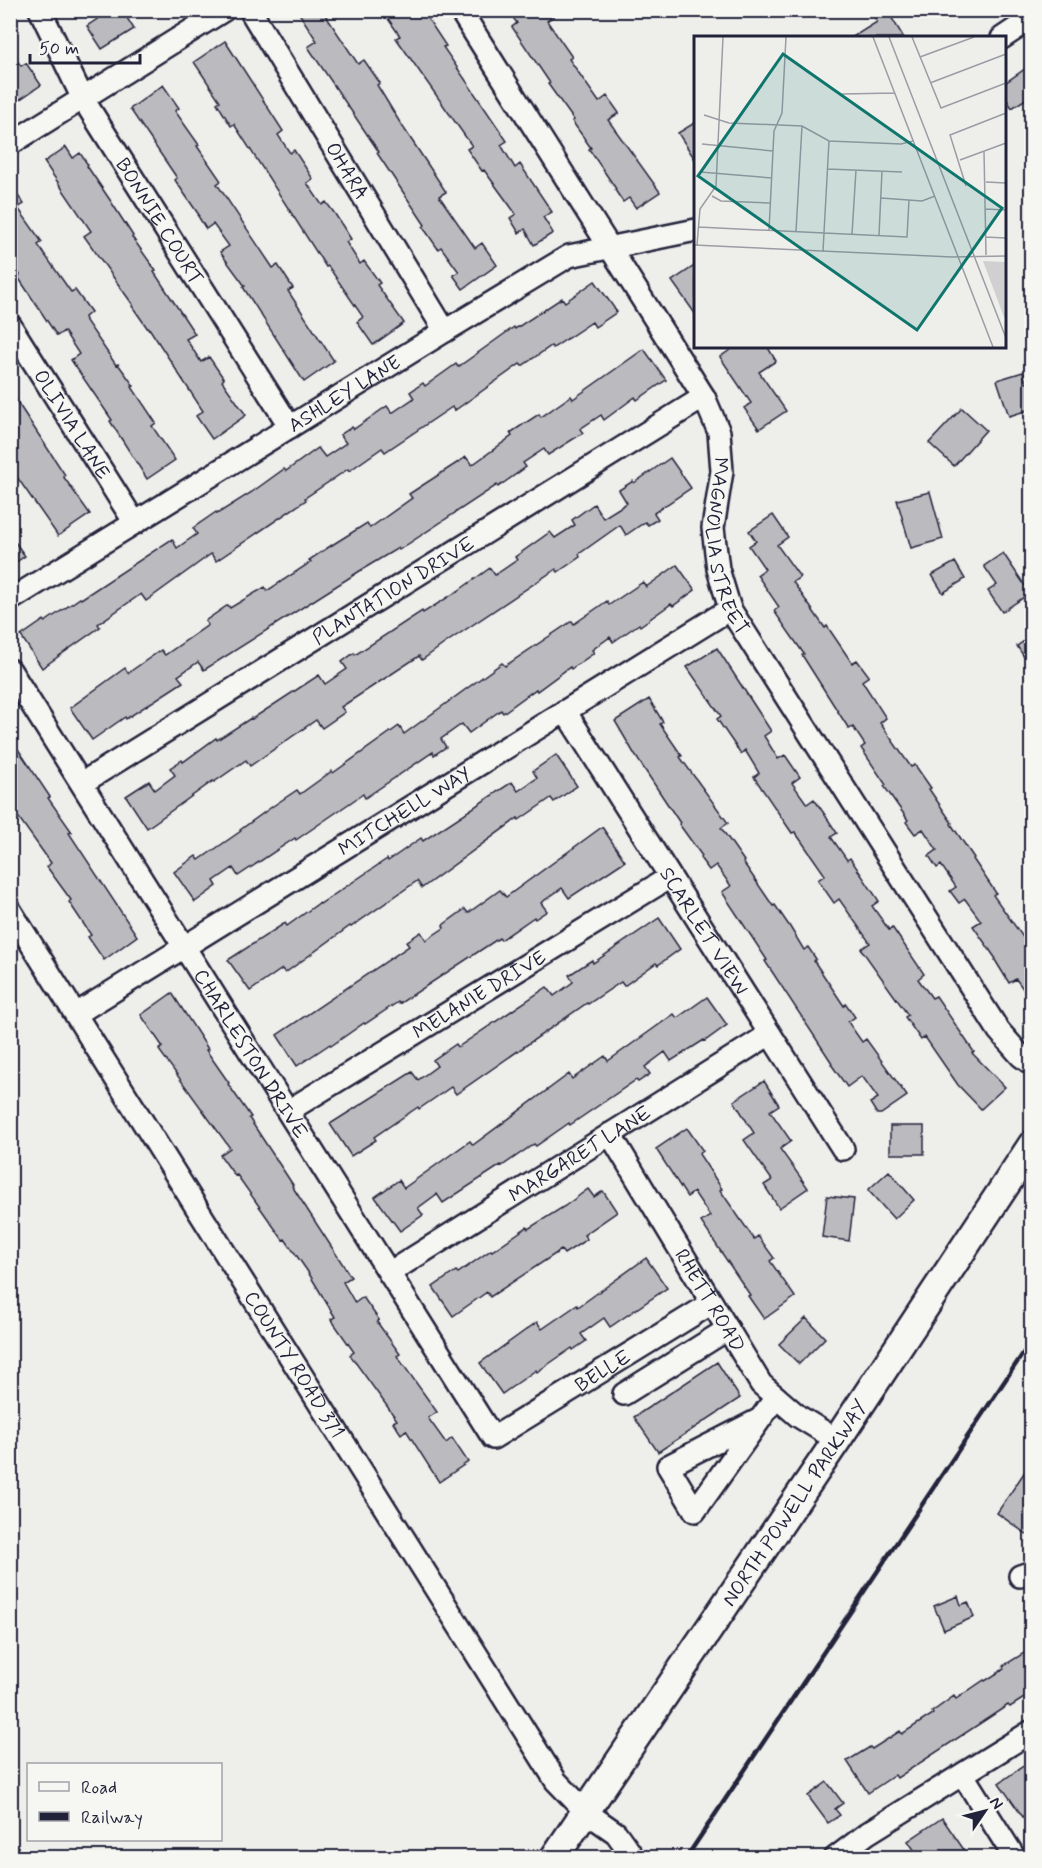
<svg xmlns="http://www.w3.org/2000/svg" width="1042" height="1868" viewBox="0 0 1042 1868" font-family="Mynerve,sans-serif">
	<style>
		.building { fill: #bbbbbf; stroke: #22223b; stroke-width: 1.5 }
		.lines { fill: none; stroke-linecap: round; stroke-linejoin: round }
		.minor-casing { stroke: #22223b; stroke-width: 26 }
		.major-casing { stroke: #22223b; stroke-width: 32 }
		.minor { stroke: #f6f6f2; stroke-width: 21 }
		.major { stroke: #f6f6f2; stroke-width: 27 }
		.rail { stroke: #22223b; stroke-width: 4.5 }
		.labels { text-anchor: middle; stroke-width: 4.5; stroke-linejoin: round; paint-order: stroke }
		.street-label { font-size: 20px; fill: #22223b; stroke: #f6f6f2 }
		.inset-road { fill: none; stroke: #9c9ca5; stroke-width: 1.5 }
		.view { fill: #0f766e; fill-opacity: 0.15; stroke: #0f766e; stroke-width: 3 }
		.inset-edge { fill: none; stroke: #22223b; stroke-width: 3 }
	</style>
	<rect width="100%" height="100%" fill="#eeeeeb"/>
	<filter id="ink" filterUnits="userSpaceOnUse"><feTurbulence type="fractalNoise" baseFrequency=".0167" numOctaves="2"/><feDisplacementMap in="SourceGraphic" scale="12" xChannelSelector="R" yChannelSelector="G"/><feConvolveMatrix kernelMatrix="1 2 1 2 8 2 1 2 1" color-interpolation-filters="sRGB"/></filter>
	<g filter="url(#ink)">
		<path class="building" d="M111,10H122L134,29L102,49L87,26Z
			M297,10H322L358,64L364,60L380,83L377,85L399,121L446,192L439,196L475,248L482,243L497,265L463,289L453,275L459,272L441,247L438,249L423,227L425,225L377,153L379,152L308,47L317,41Z
			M382,10H422L446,46L443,47L507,141L501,145L515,168L520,164L552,212L543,217L553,233L534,245L525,229L519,233L510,218L516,214L484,170L482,171L467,149L472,146L396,38L400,36Z
			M518,10H562L547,21L572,57L569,59L599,102L607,96L619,113L608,120L660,192L636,208L629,198L623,202L615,190L616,189L589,149L591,148L572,121L574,120L548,84L550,83L512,27L517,23L511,15Z
			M881,10H887L904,38H851L877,22L873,15Z
			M225,41L283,131L278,135L290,153L294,150L313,179L307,183L322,205L326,202L335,214L351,239L346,242L360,264L364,261L380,283L377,285L404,323L373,345L357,322L363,317L328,266L326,267L234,124L231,126L217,103L220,101L194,62Z
			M10,51L21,66L26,63L41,85L10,106Z
			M1032,64V95L1012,108L1005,97V83Z
			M163,85L179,108L175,111L199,145L197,146L221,181L217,184L273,268L278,265L293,288L288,291L334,361L304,382L243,287L245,286L220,252L229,246L213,224L206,229L198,216L199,215L175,180L177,178L130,109Z
			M696,122V161L678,133Z
			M66,147L73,158L80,153L88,165L87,166L110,200L133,236L132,237L156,271L154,272L195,334L186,339L201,362L209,357L224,379L222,381L246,415L212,439L196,416L203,411L149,328L148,329L132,306L133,305L84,236L91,231L44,162Z
			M10,185L24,204L18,208L42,242L38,245L71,292L75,290L91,312L84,318L116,365L118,364L134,386L132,387L156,423L152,426L175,460L147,479L110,421L112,420L71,360L79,354L64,331L57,336L18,277L20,275L10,261Z
			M696,265V315L672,281Z
			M595,281L617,312L595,327L592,322L553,348L551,346L522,366L520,364L454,411L452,407L385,452L382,448L349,471L348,469L305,498L306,500L216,561L211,554L146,601L141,594L98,624L100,627L42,668L21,636L44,620L45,622L80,598L81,599L172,539L177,548L197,534L193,528L216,512L217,514L252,492L284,469L286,471L318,448L325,457L346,443L340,435L352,427L354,429L387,406L392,413L414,398L410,392L423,383L425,386L456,364L458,367L514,327L515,329L562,298L565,302Z
			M736,346H767L776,361L759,372L786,411L759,429L744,408L751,403L720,357Z
			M644,349L666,380L637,400L635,397L604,420L601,415L580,429L583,433L548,455L544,449L523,463L526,467L498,487L497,485L399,550L398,548L363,569L204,670L198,662L178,676L183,682L126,719L125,717L92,740L70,708L125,668L128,673L161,650L165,655L208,625L205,621L228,605L230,608L265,587L267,591L311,562L309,560L332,545L367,523L370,528L412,498L409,494L466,457L472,465L512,436L510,433L539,414L541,417L571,396L573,399Z
			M1023,372L1026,383L1032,381V409L1009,416L997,380Z
			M10,391L65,475L63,476L90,514L58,536L10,467Z
			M962,408L986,430L954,466L929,443Z
			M670,458L691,488L654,513L658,519L648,525L645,522L626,535L620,525L579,554L580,557L558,572L556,569L444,644L422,660L419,656L341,707L345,712L322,728L316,720L250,766L246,760L214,782L213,781L147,828L126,796L149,781L155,790L175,775L170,768L182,760L183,762L216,738L217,740L251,718L252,719L319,675L325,684L347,669L342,662L354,653L355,655L422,611L423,613L458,591L490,568L495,575L517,560L515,557L550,532L555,538L575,525L572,520L594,504L603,518L627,503L619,490L633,481L634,483Z
			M930,492L943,539L911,548L897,500Z
			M773,515L788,537L777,545L800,577L793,582L825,628L827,626L852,663L857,660L869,676L862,681L886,718L880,723L911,767L915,765L931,788L929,789L952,823L951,824L974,858L973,859L996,893L993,895L1025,940L1032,936V1001L1016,979L1009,983L995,960L996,959L973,926L981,921L965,899L959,903L950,891L956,887L941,865L937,868L929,856L937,850L923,829L915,834L906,822L908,820L884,786L886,785L861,748L865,745L853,727L849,729L802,655L804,654L774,611L779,607L757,575L765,569L749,546L756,541L749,531Z
			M10,535L25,556L10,566Z
			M1003,553L1030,593L1002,612L988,591L997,585L984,566Z
			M955,562L965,579L943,593L932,575Z
			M677,565L695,590L673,606L671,604L640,626L639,624L613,642L610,637L592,650L594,653L571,669L570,667L537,691L536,689L503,713L501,710L469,733L462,724L441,739L446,747L434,755L433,752L365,798L363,794L296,840L295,838L238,876L233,868L214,881L217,886L195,902L174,872L196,856L199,860L241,831L240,830L273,806L297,790L300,794L332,771L333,773L399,726L404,734L502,663L505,666L572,621L574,624L607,601L609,605L643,582L646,587Z
			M1032,636V669L1017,646Z
			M717,648L771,731L764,736L778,759L785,755L800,777L792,783L807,804L814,799L823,812L837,833L831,837L847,860L850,858L879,901L872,906L889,930L892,927L924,974L918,979L932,998L936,996L974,1052L972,1053L1005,1087L981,1109L958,1085L925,1037L921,1040L905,1017L908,1015L861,949L870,943L839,899L834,903L818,880L825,875L795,832L792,833L754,777L759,773L745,750L741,754L717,719L721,716L687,667Z
			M649,699L663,722L660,724L682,756L680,757L728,823L721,828L744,861L743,862L773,906L775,905L790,927L804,950L808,947L816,959L814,961L844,1006L846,1004L855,1017L848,1022L862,1042L866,1039L907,1096L881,1114H877L870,1103L878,1098L862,1076L847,1087L831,1064L832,1063L765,961L767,960L722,892L731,886L716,865L709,870L700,858L702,856L679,824L680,823L635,755L615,721Z
			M10,737L50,797L48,798L72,832L69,833L137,936L104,960L88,937L91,935L69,902L71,900L47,867L51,863L19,818L16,820L10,813Z
			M556,755L577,786L554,802L551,798L519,820L518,818L422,888L417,881L351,927L350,926L285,973L282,969L250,991L228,960L285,923L287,926L319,903L320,904L387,859L388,861L421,838L423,841L512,782L518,791L537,778L533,771Z
			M602,827L625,861L569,898L562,888L541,903L547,911L535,919L534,917L501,940L499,938L399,1004L398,1002L365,1024L364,1023L331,1046L330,1044L297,1066L277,1035L409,946L406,942L421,932L426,940L444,928L443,925L465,909L468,913L500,890L506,897Z
			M659,918L680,949L658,965L656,963L624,986L621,982L588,1004L587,1003L456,1094L451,1087L419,1109L418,1107L374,1137L376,1140L351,1156L330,1124L412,1072L418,1080L437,1066L433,1060L456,1044L458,1047L547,987L554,996L573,982L569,975L592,960L593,963Z
			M172,993L208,1049L206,1050L229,1083L228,1084L251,1117L249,1118L293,1185L292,1186L351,1277L343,1282L355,1303L363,1297L379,1320L377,1322L400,1354L397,1356L437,1412L428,1418L446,1443L452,1438L468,1462L439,1482L406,1430L401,1434L393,1422L397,1420L350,1355L354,1352L331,1319L335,1317L308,1272L285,1239L283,1240L237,1175L235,1176L220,1155L230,1148L159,1050L163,1047L141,1015Z
			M707,997L727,1025L705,1041L704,1040L671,1061L665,1052L645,1067L650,1074L638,1082L636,1080L570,1125L569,1123L536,1146L534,1144L502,1166L501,1165L443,1203L437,1194L418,1208L423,1215L400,1231L375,1197L399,1180L404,1188L470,1141L473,1145L569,1074L572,1079L605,1056L608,1061L674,1014L677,1018Z
			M764,1081L779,1105L770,1111L791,1141L780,1149L808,1188L779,1208L764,1185L772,1180L744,1140L754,1133L734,1101Z
			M890,1126H924V1154H890Z
			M687,1128L703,1151L699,1154L722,1189L720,1190L754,1239L758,1236L774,1258L770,1261L795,1297L764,1319L748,1296L750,1295L701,1222L710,1216L694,1192L687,1197L656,1149Z
			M889,1171L914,1200L894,1219L868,1190Z
			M588,1189L594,1197L603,1191L617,1212L584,1235L587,1239L564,1254L561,1250L490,1297L487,1292L453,1316L433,1287L456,1271L458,1273L491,1250L492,1251L527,1227L528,1229L565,1206Z
			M827,1196L854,1199L849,1241L822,1237Z
			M646,1258L667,1288L610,1327L604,1318L581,1334L586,1341L573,1350L572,1348L537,1372L536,1370L502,1394L480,1363L537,1322L542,1329L577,1305L578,1307Z
			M806,1318L825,1338L799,1364L779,1344Z
			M717,1362L740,1398L658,1452L634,1417Z
			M1032,1461V1538L997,1513Z
			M958,1596L961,1605L968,1602L974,1617L944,1630L934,1606Z
			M1032,1648V1693L1010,1707L1008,1705L897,1778L895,1775L868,1793L847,1761L870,1747L872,1749L900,1731L902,1734L933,1714L932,1712L954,1696L956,1699L984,1680L985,1681L1004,1669L1003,1666Z
			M1032,1760V1830L999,1783Z
			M827,1782L843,1803L835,1809L840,1815L828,1823L808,1796Z
			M942,1818L969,1857H919L908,1841Z"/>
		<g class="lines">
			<defs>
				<g id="minor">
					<path id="s1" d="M40,10L83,99L290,427"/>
					<path id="s2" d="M250,10L445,331"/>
					<path id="s3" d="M460,10L704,397L719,432L722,471L713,528L718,569L730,609L999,1031L1021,1056L1032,1064"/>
					<path d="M1002,38L1032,18"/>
					<path d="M10,144L224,10"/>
					<path id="s4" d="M10,325L135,523"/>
					<path id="s5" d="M10,600L445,331L569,256L696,230"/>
					<path id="s6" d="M10,670L493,1438L712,1303"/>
					<path id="s7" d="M565,711L843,1149"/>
					<path id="s8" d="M82,783L704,397"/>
					<path id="s9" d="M10,910L556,1781L586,1812L616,1833L634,1858"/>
					<path id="s10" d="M76,1014L730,609"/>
					<path id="s11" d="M288,1111L670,877"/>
					<path id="s12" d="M610,1134L761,1384L798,1416L837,1440"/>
					<path id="s13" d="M389,1273L770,1034"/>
					<path d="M624,1394L728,1329"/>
					<path d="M760,1419L668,1466L695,1511L776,1397"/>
					<path d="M1020,1576L1032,1572"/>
					<path d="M963,1775L1015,1858"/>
					<path d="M835,1858L868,1833L1032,1731"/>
				</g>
				<g id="major">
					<path id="s14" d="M554,1858L837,1440L1032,1145"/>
				</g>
			</defs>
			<use href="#minor" class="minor-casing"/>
			<use href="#major" class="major-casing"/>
			<use href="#minor" class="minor"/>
			<use href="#major" class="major"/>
			<path class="rail" d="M686,1858L1032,1340"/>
		</g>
	</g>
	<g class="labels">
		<g class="street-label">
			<text dy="7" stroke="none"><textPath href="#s2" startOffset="188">OHARA</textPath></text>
			<text dy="7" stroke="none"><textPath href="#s1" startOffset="243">BONNIE COURT</textPath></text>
			<text dy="7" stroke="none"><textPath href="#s5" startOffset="393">ASHLEY LANE</textPath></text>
			<text dy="7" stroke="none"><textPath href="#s4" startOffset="117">OLIVIA LANE</textPath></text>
			<text dy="7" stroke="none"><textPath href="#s3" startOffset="612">MAGNOLIA STREET</textPath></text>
			<text dy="7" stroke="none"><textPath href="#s8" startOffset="366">PLANTATION DRIVE</textPath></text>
			<text dy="7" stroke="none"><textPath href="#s10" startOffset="386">MITCHELL WAY</textPath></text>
			<text dy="7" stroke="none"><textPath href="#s7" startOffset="260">SCARLET VIEW</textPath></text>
			<text dy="7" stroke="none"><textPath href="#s11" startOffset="224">MELANIE DRIVE</textPath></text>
			<text dy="7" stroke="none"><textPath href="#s6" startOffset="453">CHARLESTON DRIVE</textPath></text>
			<text dy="7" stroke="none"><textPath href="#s13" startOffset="225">MARGARET LANE</textPath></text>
			<text dy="7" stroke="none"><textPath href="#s12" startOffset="194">RHETT ROAD</textPath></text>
			<text dy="7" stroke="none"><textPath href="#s9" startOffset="536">COUNTY ROAD 371</textPath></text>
			<text dy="7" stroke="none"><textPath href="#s6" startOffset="1036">BELLE</textPath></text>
			<text dy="7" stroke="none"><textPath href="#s14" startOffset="429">NORTH POWELL PARKWAY</textPath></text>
		</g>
	</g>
	<g transform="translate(694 36)">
		<rect width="312" height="312" fill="#eeeeeb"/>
		<path d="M289,225L312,226V281H310Z" fill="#d0d0d1"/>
		<path class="inset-road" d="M179,1L299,311M195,1L312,302M218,1L247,72L312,47M226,21L280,1M236,47L312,18M148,58L201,57M10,79L35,87L108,90L135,105L207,108L219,105M8,108L79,115M290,115L292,219M266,124L312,107M134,133L208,136M6,136L78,142M292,146L312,147M272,150L256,99L312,77M18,160L27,165L76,167M187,162L228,165L241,160M291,173L312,174M4,191L213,201L215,164M75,194L80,95L88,77L92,1M102,195L108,90M158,198L162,134M185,199L188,135M291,201L312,202M0,209L258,221L312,220M3,209L6,173L22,150L29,1M129,215L135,105"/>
		<path class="view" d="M89,18L308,172L223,294L4,140Z"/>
		<rect width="312" height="312" class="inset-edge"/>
	</g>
	<rect width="1042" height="1868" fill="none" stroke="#f6f6f2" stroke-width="36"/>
	<rect x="18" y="18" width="1006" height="1832" fill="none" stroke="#22223b" stroke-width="2" filter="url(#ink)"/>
	<rect x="27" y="1763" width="195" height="78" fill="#f6f6f2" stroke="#a1a1a9" stroke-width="1.5"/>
	<rect x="39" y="1782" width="30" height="9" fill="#f6f6f2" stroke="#a1a1a9" stroke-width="1.5"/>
	<text x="81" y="1793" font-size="18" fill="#22223b">Road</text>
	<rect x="39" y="1812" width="30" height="9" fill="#22223b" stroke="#a1a1a9" stroke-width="1.5"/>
	<text x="81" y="1823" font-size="18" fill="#22223b">Railway</text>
	<g transform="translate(985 1811) rotate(55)" stroke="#f6f6f2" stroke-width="4.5" paint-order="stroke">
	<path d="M0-4.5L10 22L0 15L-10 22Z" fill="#22223b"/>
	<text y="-9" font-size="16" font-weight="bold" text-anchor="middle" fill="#22223b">N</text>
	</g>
	<path d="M30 54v9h110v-9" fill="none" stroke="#22223b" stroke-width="3"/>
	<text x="39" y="54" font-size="18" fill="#22223b" stroke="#f6f6f2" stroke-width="4.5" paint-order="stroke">50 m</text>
</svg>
